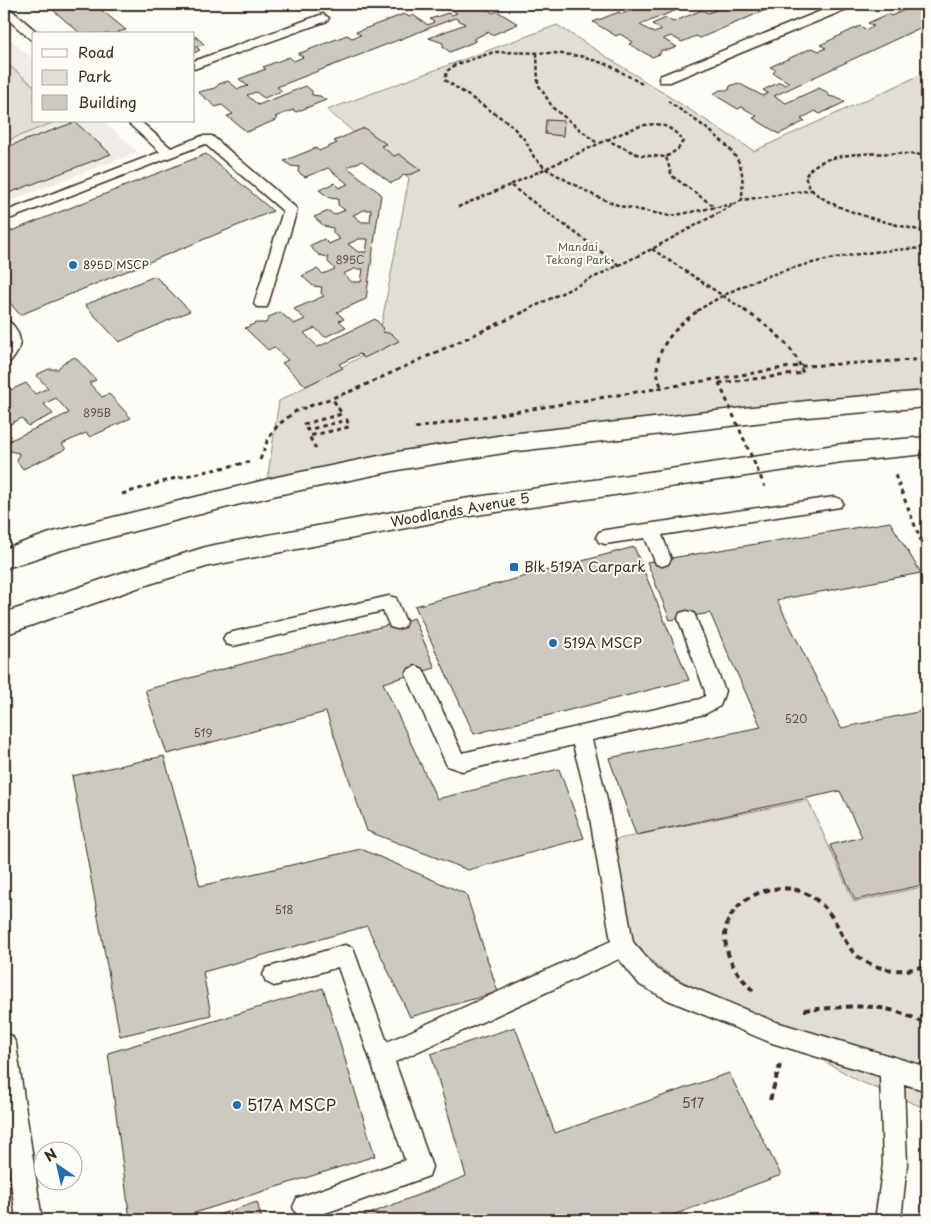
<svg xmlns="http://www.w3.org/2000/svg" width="931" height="1224" viewBox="0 0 931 1224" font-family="'Playpen Sans',sans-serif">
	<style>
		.built { fill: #efece7 }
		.green { fill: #e1ded7; stroke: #8e847a }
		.building { fill: #cdc8c2; stroke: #3b2a1e; fill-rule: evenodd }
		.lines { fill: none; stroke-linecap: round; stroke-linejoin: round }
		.lane-casing { stroke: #3b2a1e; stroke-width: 3 }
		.secondary-casing { stroke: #3b2a1e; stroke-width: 3 }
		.path-far2 { stroke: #3b2a1e; stroke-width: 2.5; stroke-dasharray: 4 2.5; stroke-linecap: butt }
		.path-far1 { stroke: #3b2a1e; stroke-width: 3; stroke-dasharray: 4.5 4; stroke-linecap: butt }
		.path { stroke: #3b2a1e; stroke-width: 4; stroke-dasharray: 6 4.5; stroke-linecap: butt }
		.lane { fill: #fdfcf7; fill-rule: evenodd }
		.secondary { fill: #fdfcf7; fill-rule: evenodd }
		.path-bridge { stroke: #3b2a1e; stroke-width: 3; stroke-dasharray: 4.5 4; stroke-linecap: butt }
		.poi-dot { fill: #1f6fb2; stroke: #fdfcf7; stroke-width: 2 }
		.labels { text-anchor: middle; stroke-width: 4; stroke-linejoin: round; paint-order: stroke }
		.far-park-label { font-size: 11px; fill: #64574c; stroke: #fdfcf7 }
		.number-label { font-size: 11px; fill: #605247 }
		.far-poi-label { font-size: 11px; fill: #3b2a1e; stroke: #fdfcf7; text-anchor: start }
		.street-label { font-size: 14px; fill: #3b2a1e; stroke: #fdfcf7 }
		.poi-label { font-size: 14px; fill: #3b2a1e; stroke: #fdfcf7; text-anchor: start }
		.near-number-label { font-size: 14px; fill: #605247 }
		.near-poi-label { font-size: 16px; fill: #3b2a1e; stroke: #fdfcf7; text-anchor: start }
	</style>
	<rect width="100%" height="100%" fill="#fdfcf7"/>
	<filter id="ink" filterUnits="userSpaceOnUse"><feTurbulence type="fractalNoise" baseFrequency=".02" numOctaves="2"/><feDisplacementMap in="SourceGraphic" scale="10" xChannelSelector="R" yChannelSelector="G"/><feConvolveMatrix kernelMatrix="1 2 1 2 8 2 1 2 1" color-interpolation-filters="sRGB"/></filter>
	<g filter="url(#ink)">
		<path class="built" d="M4,34L34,60V121H103L138,152L4,203Z"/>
		<path class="green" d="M557,25L754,151L927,72V398L820,407L669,425L266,488L279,401L377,348L409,178L327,110Z
			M11,67L34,86V121H57L4,142V69Z
			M808,800L854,902L927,886V1109L861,1082L659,968L633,941L609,841Z"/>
		<path class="building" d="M46,4H90L85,5L90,9L98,7L126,30L118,32L120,34H81Z
			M444,4H485L481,5L493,13L497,11L518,24L492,35L488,32L473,39L476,41L450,52L443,47V43L429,38L465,24L455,18L277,87L282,91L264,98L256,92L247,95L258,105L306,86L312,91V95L320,96L326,100L296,112L293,110L275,117L278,119L247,132L227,116L233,114L222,105L216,107L198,92L215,88L219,84L228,81L238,89L248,86L239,79L266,69L263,67L289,57L294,61L303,57L298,54L347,35L352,38L361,35L356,32L404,14L409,17L413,15L428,25L434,22L430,19L448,13L452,15L457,13Z
			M639,4H665L679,9L640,25L654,33L662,30L652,24L666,18L673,22L702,10L708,13L716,10L710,7L717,4H780L700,38L696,36L682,42L671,36L663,39L677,47L669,50H661L660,54L652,57L629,44L633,42L620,34L616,36L593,22L619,12L622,14L637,8L633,6Z
			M911,7L923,13L927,11V28L924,26L774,96L786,103L819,88L827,92L829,96L837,98L845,102L820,114L815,111L801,119L805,121L779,134L753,118L757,116L742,107L738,109L713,94L720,90H729L730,86L738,83L763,96L768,93L763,90L780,82L785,85L790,83L773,73L776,70L770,67L812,48L819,51L826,48L820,45L860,26L867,30L874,26L868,23L888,14L891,16Z
			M195,36L204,44L196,47L200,50L194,53Z
			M546,120L564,121L563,136L545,134Z
			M75,122L111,154L4,195V148Z
			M364,128L386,144L381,146L394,156L399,154L421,170L412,174L403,175L400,179L391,183L362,161L347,167L381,194L366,299L337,312L344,319L339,321L346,327L325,337L315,328L304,333L318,347L375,319L382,326L383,332L392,334L399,341L364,358L360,354L339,364L343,368L306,386L282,363L288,360L274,347L268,350L245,328L256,323H266L269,317L280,312L294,324L305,319L294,309L324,296L321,293L322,287L313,286L302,276L317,269L323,274L335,269L328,262V257L319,255L309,246L324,239L329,244L340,239L333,233V228L324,226L314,217L329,211L334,215L345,210L338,205V199L330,198L319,190L334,183L339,188L348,184L328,168L305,177L298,172L299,167L291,166L284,161L316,148L319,151L337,143L334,141ZM364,210H371L370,222H362L353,215ZM359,239H368L366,252H358L348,244ZM354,269H363L361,282H352L343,274Z
			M206,154L273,211L20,315L4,296V234Z
			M155,276L190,311L119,342L85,305Z
			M75,357L96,380L89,383L102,397L109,394L131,418L90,437L86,433L62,444L66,449L23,469L17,461L19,453L9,451L4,443L69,413L56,398L44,404L53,414L28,426L22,418L4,427V393L26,383L35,394L48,388L36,375L49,369H58L63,363Z
			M890,522L921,573L777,600L841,728L927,710V884L855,900L830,845L862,837L840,791L636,835L609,758L761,727L710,613L670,620L647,562Z
			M634,547L689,680L474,734L415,606Z
			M414,618L435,668L383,683L437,799L559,769L584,838L468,870L367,831L326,712L167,754L145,690Z
			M164,756L200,886L361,849L466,894L498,992L410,1017L367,926L203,972L211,1015L120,1036L72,776Z
			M323,988L375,1156L172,1220H130L108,1053Z
			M515,1027L555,1133L729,1073L781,1175L660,1220H354L466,1176L431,1054Z
			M257,1202L262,1220H203Z"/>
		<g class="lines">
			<defs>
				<path id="lane" d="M838,4H854L852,7L670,82H660L659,79L660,76Z
					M4,6L8,7L38,33L34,34V40L30,39L4,16Z
					M323,14L329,18L327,21L194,69V61Z
					M126,121H140L171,148L202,136H212L295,207L297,210L267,307H257L254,304L283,211L205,144L4,221V212L160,152Z
					M4,319C13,322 19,332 20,341C19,351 14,362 4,364Z
					M834,497L840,499L843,503L840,507L662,535L671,559L668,564L662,566L656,564L645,538L605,544L599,542L596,537L599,532L605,530Z
					M389,596L396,598L406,622L404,627L397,629L390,627L383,611L233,646L226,644L223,639L226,634L233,632Z
					M687,611L694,613L696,618L725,691L720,706L705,714L592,740L606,795L633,942L656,969L684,984L773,1021L927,1067V1091L904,1084L907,1164L901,1220H875L883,1164L880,1076L772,1043L668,1000L640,985L619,959L395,1062L432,1167L429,1176L306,1220L297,1216L293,1207L297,1198L405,1160L338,967L274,986L266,982L263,975L266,968L345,945L353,948L387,1042L611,941L586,795L573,745L462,771L447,766L406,674L409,669L416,666L423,669L462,753L700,699L705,696V691L678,618L680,613Z
					M4,1033L12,1036L16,1044L42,1220H16L4,1128Z"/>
				<path id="secondary" d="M927,391V407L807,417L510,452L403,469L277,495L208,512L58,551L4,569V549L53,532L208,494L277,477L403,451L510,434L807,401Z
					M927,437V454L842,462L463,517L209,566L140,587L4,635V613L121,573L209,546L463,499L842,444Z"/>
			</defs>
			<use href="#lane" class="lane-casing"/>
			<use href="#secondary" class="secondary-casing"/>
			<path class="path-far2" d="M537,53L538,84L553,108L597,143
				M642,84L609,65L580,56L554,53L494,52L455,65L447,71L445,80L509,123L525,140L534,157L546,169L595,196L620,206L670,216L733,204
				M668,101C688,116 731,141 740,165C744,176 742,189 742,200
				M607,140C634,128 661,111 683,141L678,149L666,157
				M927,155C899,154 834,148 812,168C809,170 807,174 805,177C807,180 808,185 810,188C830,211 897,225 927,232
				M458,207L510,185
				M652,249L746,311
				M619,265L510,185L607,140L639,155L666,157L672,176L715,207
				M525,311L652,249L742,200L811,190
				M697,311C764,267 848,251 927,248"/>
			<path class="path-far1" d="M744,310C765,324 790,341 800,366
				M719,383L803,373L800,366H802
				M661,386C647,354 675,327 699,310
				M415,428L790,367L927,359
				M316,449L309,436L349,427L347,420L307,430L304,424L342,414L332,398
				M260,460L268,439L278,425L296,411L354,390L528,310
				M895,475L927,556
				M122,494L172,479L249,462"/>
			<path class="path" d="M753,991C742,979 731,966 727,950C723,935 725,923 734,911C743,899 759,891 773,889C804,884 826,903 839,929C846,942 851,954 865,961C883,972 907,973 927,965
				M804,1010C853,1007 882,999 927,1025
				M770,1100L780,1065"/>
			<use href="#lane" class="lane"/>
			<use href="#secondary" class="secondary"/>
			<path class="path-bridge" d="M719,383L765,487"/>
		</g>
	</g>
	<g class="poi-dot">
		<circle cx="73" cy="265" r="5"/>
		<rect x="509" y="562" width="10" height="10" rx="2.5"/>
		<circle cx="553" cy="643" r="5"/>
		<circle cx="237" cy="1105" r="5"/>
	</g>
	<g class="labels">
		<g class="far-park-label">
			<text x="578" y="251">Mandai<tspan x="578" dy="13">Tekong Park</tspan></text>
		</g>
		<g class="number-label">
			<text x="350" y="264">895C</text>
			<text x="97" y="417">895B</text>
			<text x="796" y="723">520</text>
			<text x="203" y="737">519</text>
			<text x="284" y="914">518</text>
		</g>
		<g class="far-poi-label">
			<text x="83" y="269">895D MSCP</text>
		</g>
		<g class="street-label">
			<text transform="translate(460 510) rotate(-10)" y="5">Woodlands Avenue 5</text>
		</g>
		<g class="poi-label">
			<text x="524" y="572">Blk 519A Carpark</text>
			<text x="563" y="648">519A MSCP</text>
		</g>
		<g class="near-number-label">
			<text x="693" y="1108">517</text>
		</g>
		<g class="near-poi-label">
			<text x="247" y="1111">517A MSCP</text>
		</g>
	</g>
	<rect width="931" height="1224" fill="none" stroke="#fdfcf7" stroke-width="20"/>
	<rect x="10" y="10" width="911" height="1204" fill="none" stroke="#3b2a1e" stroke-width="2" filter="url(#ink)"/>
	<rect x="32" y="32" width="162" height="90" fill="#fdfcf7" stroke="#afa8a0"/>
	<rect x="42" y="49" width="25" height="8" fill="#fdfcf7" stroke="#afa8a0"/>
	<text x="78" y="58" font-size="15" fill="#3b2a1e">Road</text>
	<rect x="42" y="70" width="25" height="15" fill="#e1ded7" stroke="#afa8a0"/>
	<text x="78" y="82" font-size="15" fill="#3b2a1e">Park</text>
	<rect x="42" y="95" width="25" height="15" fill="#cdc8c2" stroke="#afa8a0"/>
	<text x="78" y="108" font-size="15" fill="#3b2a1e">Building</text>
	<g transform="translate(58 1166) rotate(326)"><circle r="24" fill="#fdfcf7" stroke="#afa8a0"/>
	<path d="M0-4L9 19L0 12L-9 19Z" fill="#1f6fb2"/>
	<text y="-8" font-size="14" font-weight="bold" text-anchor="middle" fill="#3b2a1e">N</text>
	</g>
</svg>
